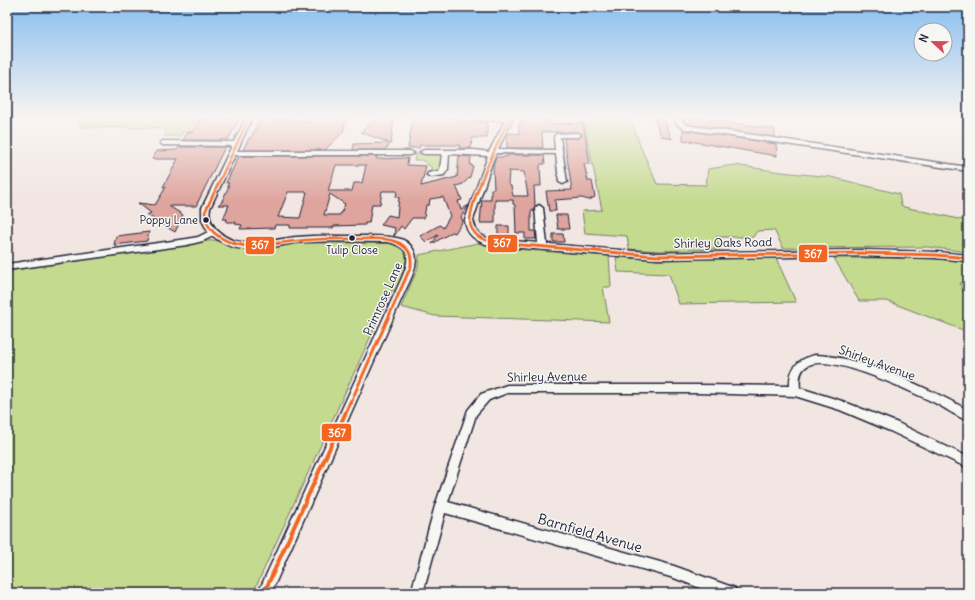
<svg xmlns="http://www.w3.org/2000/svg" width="975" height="600" viewBox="0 0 975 600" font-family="Delius,sans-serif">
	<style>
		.green { fill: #c4da8f; stroke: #737e65 }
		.building { fill: #dea49d; stroke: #22223b; fill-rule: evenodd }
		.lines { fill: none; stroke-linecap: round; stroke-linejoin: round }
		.minor-casing { stroke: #22223b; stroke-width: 3 }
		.minor { fill: #f6f6f2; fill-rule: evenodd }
		.bus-1-far2-casing { stroke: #f6f6f2; stroke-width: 5 }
		.bus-1-far1-casing { stroke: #f6f6f2; stroke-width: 6 }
		.bus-1-casing { stroke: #f6f6f2; stroke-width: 7 }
		.bus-1-far2 { stroke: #f26522; stroke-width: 2.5 }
		.bus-1-far1 { stroke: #f26522; stroke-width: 3 }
		.bus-1 { stroke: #f26522; stroke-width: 4 }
		.bus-dot { fill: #22223b; stroke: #f6f6f2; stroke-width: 1.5 }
		.labels { text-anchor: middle; stroke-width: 3; stroke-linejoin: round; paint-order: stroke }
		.bus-label { font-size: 11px; fill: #22223b; stroke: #f6f6f2; text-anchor: end }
		.street-label { font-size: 12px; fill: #22223b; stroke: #f6f6f2 }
		.near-street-label { font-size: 14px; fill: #22223b; stroke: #f6f6f2 }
		.line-badge { stroke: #f6f6f2; stroke-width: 1.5 }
		.badge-label { font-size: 11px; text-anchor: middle; font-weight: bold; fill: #fff }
	</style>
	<rect width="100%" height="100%" fill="#f1e6e1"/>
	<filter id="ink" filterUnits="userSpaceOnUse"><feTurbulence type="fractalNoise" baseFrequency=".025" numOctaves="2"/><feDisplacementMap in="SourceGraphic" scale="8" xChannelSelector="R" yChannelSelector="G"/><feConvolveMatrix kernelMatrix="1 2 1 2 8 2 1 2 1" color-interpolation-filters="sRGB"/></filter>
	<g filter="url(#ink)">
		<path class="green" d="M77,118H200L192,132H183L180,136H164L167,132L163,128L80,127Z
			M583,118H630L641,148L657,184L706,185L708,169L734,165L781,172L831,177L899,194L901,205L904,207L963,220L968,224V252L928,247L783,248L774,230L757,231L753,237H716L720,249L660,251L629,249L627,236L585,233L582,211L602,210Z
			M415,154H437L442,156L441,170L436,172L430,170L432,168L422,160H414Z
			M215,240L234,247L251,250L267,249L298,243H390L402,248L409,259L398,291L392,290L253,593H7V271Z
			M478,243L499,248L609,256L611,287H603L609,322L435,316L401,307L418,268L419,255Z
			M616,257L661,260L723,257L776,258L796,302L679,304L669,274L618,272Z
			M834,258H928L968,262V282L960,283L968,306V332L887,301H859Z"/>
		<path class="building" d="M261,118H272L271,120L297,119L305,123L307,118H347L343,132L325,150H243L249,138H251Z
			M377,118L394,119L391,143L385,150H353L354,144L389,143L361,132Z
			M413,118H460L461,122H487V138H472L471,148H459L460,145H420L419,148H408Z
			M522,118H536V119H542V120H549L550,124L583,123L590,164H584L588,181H592L595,197L589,200L582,198L555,200L556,211H549L546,191L572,190L564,138H578L582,135L578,132H542L543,148H507V133L519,134V122H522Z
			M654,118H663L672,139L661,136Z
			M684,118H698L775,129V137L687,124L684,120Z
			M200,119H235L238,120V121L228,140H183L188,132H193Z
			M683,130L776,144L777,156L683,140Z
			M179,147H225L196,206H169L183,215L175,232L147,215L151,213L138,203L155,205L166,187H163L178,159H152L157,151L177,150Z
			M507,155H544L545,164H541L540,166L541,186H534L535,206L534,211H531V231H535L536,239H525V233H516L515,205L513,204V200H495V223H480L482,200H491V189H494L493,167L495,159L497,157H507ZM509,171L524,172L528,196H513L511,186L508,184Z
			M239,156H378L376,159L408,158L407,165L426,166L421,186L457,177L459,156L471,157L470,165L473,166L470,177L463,184L456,186L462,200L458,201L461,210L469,205L461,217L463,221L455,233L452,232L432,244L438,235L426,242L420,236L440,225L443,228L450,216L443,197L430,199L429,205H426L424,218H412L404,229L401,226L394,236L395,228L381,225L388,215L397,217L399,197H396L397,191H382L380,204H372L369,223H365V225L334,226L333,228H290V225H275L274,228L240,229L242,225L235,224L236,222H226L227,219H223L229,205H218L223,201H222L229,186H227L229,183H226ZM336,165H366L362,183H354L352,191H328ZM288,192H307L300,218L278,217ZM330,194L345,204L340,215H324Z
			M556,215H567L569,229H558Z
			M498,226H509V236L498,237Z
			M149,232L147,241L114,245L116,236Z
			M553,234H563L564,242H553Z"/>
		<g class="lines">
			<defs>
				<path id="minor" d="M246,118H252L237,151H410L414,153L410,155H235L210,208C208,218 211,225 219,232C241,252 271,239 297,237C318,235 338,236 358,236C372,236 387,235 401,239C406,241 411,245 414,251C420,263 410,280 405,291L271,593H258L400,282C409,262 414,248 388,242C360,242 332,240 305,242C284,243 264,251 244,249C232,248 222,244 213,236L203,241L187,245L7,270V264L187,239L198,237L208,232L202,220V208L232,146L163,145L160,143L163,141L234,142Z
					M472,118H513L498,149L555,150L554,137L556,134L578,133L581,135L578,137H560L567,182L563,184L559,182L556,154L496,153L492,162L473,220L476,230L481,235L489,239L538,243L535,208L539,205L543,208L547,244L657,253L861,250L936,252L968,255V261L936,258L861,256L657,259L489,245C476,241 466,235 465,220L488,156L449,154L448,169L444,175L431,177L427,175L428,173L439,171L440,169L442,154H424L420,152L424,150H475L489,152L505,121L475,120Z
					M674,118H680L686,125L968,167V171L684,129L678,125Z
					M815,355C861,356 928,388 968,410V421C956,416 945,408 933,402C910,391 828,352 807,366C799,371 799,380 800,388L842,401L898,423L968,457V468L890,431L840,410L795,396L698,393H507L489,400L476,415L448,502L674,566L735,588L736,593H713L674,578L445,513L423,593H411L435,506L468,410L481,394L507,385H698L790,386C789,368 798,359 815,355Z"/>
			</defs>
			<use href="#minor" class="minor-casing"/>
			<use href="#minor" class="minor"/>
			<defs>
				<path id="bus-1-far2" d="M234,244C219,238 205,230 205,212L249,118
					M273,244C302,239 331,238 362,239C375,239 389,237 401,244
					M508,244C494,242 477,242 471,227C464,211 501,136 510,118"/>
				<path id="bus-1-far1" d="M232,243L246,246L279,243
					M496,243L657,256L861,253L936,255L968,258
					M351,402L411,266C412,254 409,249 399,243"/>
				<path id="bus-1" d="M264,593L351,401"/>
			</defs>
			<use href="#bus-1-far2" class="bus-1-far2-casing"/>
			<use href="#bus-1-far1" class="bus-1-far1-casing"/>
			<use href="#bus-1" class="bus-1-casing"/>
			<use href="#bus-1-far2" class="bus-1-far2"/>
			<use href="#bus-1-far1" class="bus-1-far1"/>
			<use href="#bus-1" class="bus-1"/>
		</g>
	</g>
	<linearGradient id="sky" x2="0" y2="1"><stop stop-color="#89bfee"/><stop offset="0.58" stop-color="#f9f4f2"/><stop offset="1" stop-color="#f9f4f2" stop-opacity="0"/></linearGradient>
	<rect width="975" height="202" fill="url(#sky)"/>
	<g class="bus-dot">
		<circle cx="206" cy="220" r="3.5"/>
		<circle cx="352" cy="238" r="3.5"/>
	</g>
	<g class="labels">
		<g class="bus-label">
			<text x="198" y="224">Poppy Lane</text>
			<text x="352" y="254" text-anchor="middle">Tulip Close</text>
		</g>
		<g class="street-label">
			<text transform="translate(723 243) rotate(-1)" y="4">Shirley Oaks Road</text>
			<text transform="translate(383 299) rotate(-66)" y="4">Primrose Lane</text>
			<text transform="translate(877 363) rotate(20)" y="4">Shirley Avenue</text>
			<text transform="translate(547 377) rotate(-1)" y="4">Shirley Avenue</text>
		</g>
		<g class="near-street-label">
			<text transform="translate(590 533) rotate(16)" y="5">Barnfield Avenue</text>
		</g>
	</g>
	<g class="line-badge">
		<rect x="487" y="234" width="31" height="19" rx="4" fill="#f26522"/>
		<rect x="245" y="236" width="30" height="19" rx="4" fill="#f26522"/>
		<rect x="798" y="244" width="30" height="19" rx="4" fill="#f26522"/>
		<rect x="321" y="423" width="31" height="19" rx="4" fill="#f26522"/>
	</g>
	<g class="badge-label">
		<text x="502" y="247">367</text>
		<text x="260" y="249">367</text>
		<text x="813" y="258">367</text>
		<text x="337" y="437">367</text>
	</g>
	<rect width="975" height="600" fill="none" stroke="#f6f6f2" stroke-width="24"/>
	<rect x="12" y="12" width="951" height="576" fill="none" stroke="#22223b" stroke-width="1.5" filter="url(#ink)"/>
	<g transform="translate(933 42) rotate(292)"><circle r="19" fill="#f6f6f2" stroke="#a1a1a9"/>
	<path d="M0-3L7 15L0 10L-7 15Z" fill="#d1495b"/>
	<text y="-6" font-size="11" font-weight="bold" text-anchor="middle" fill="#22223b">N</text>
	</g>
</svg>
